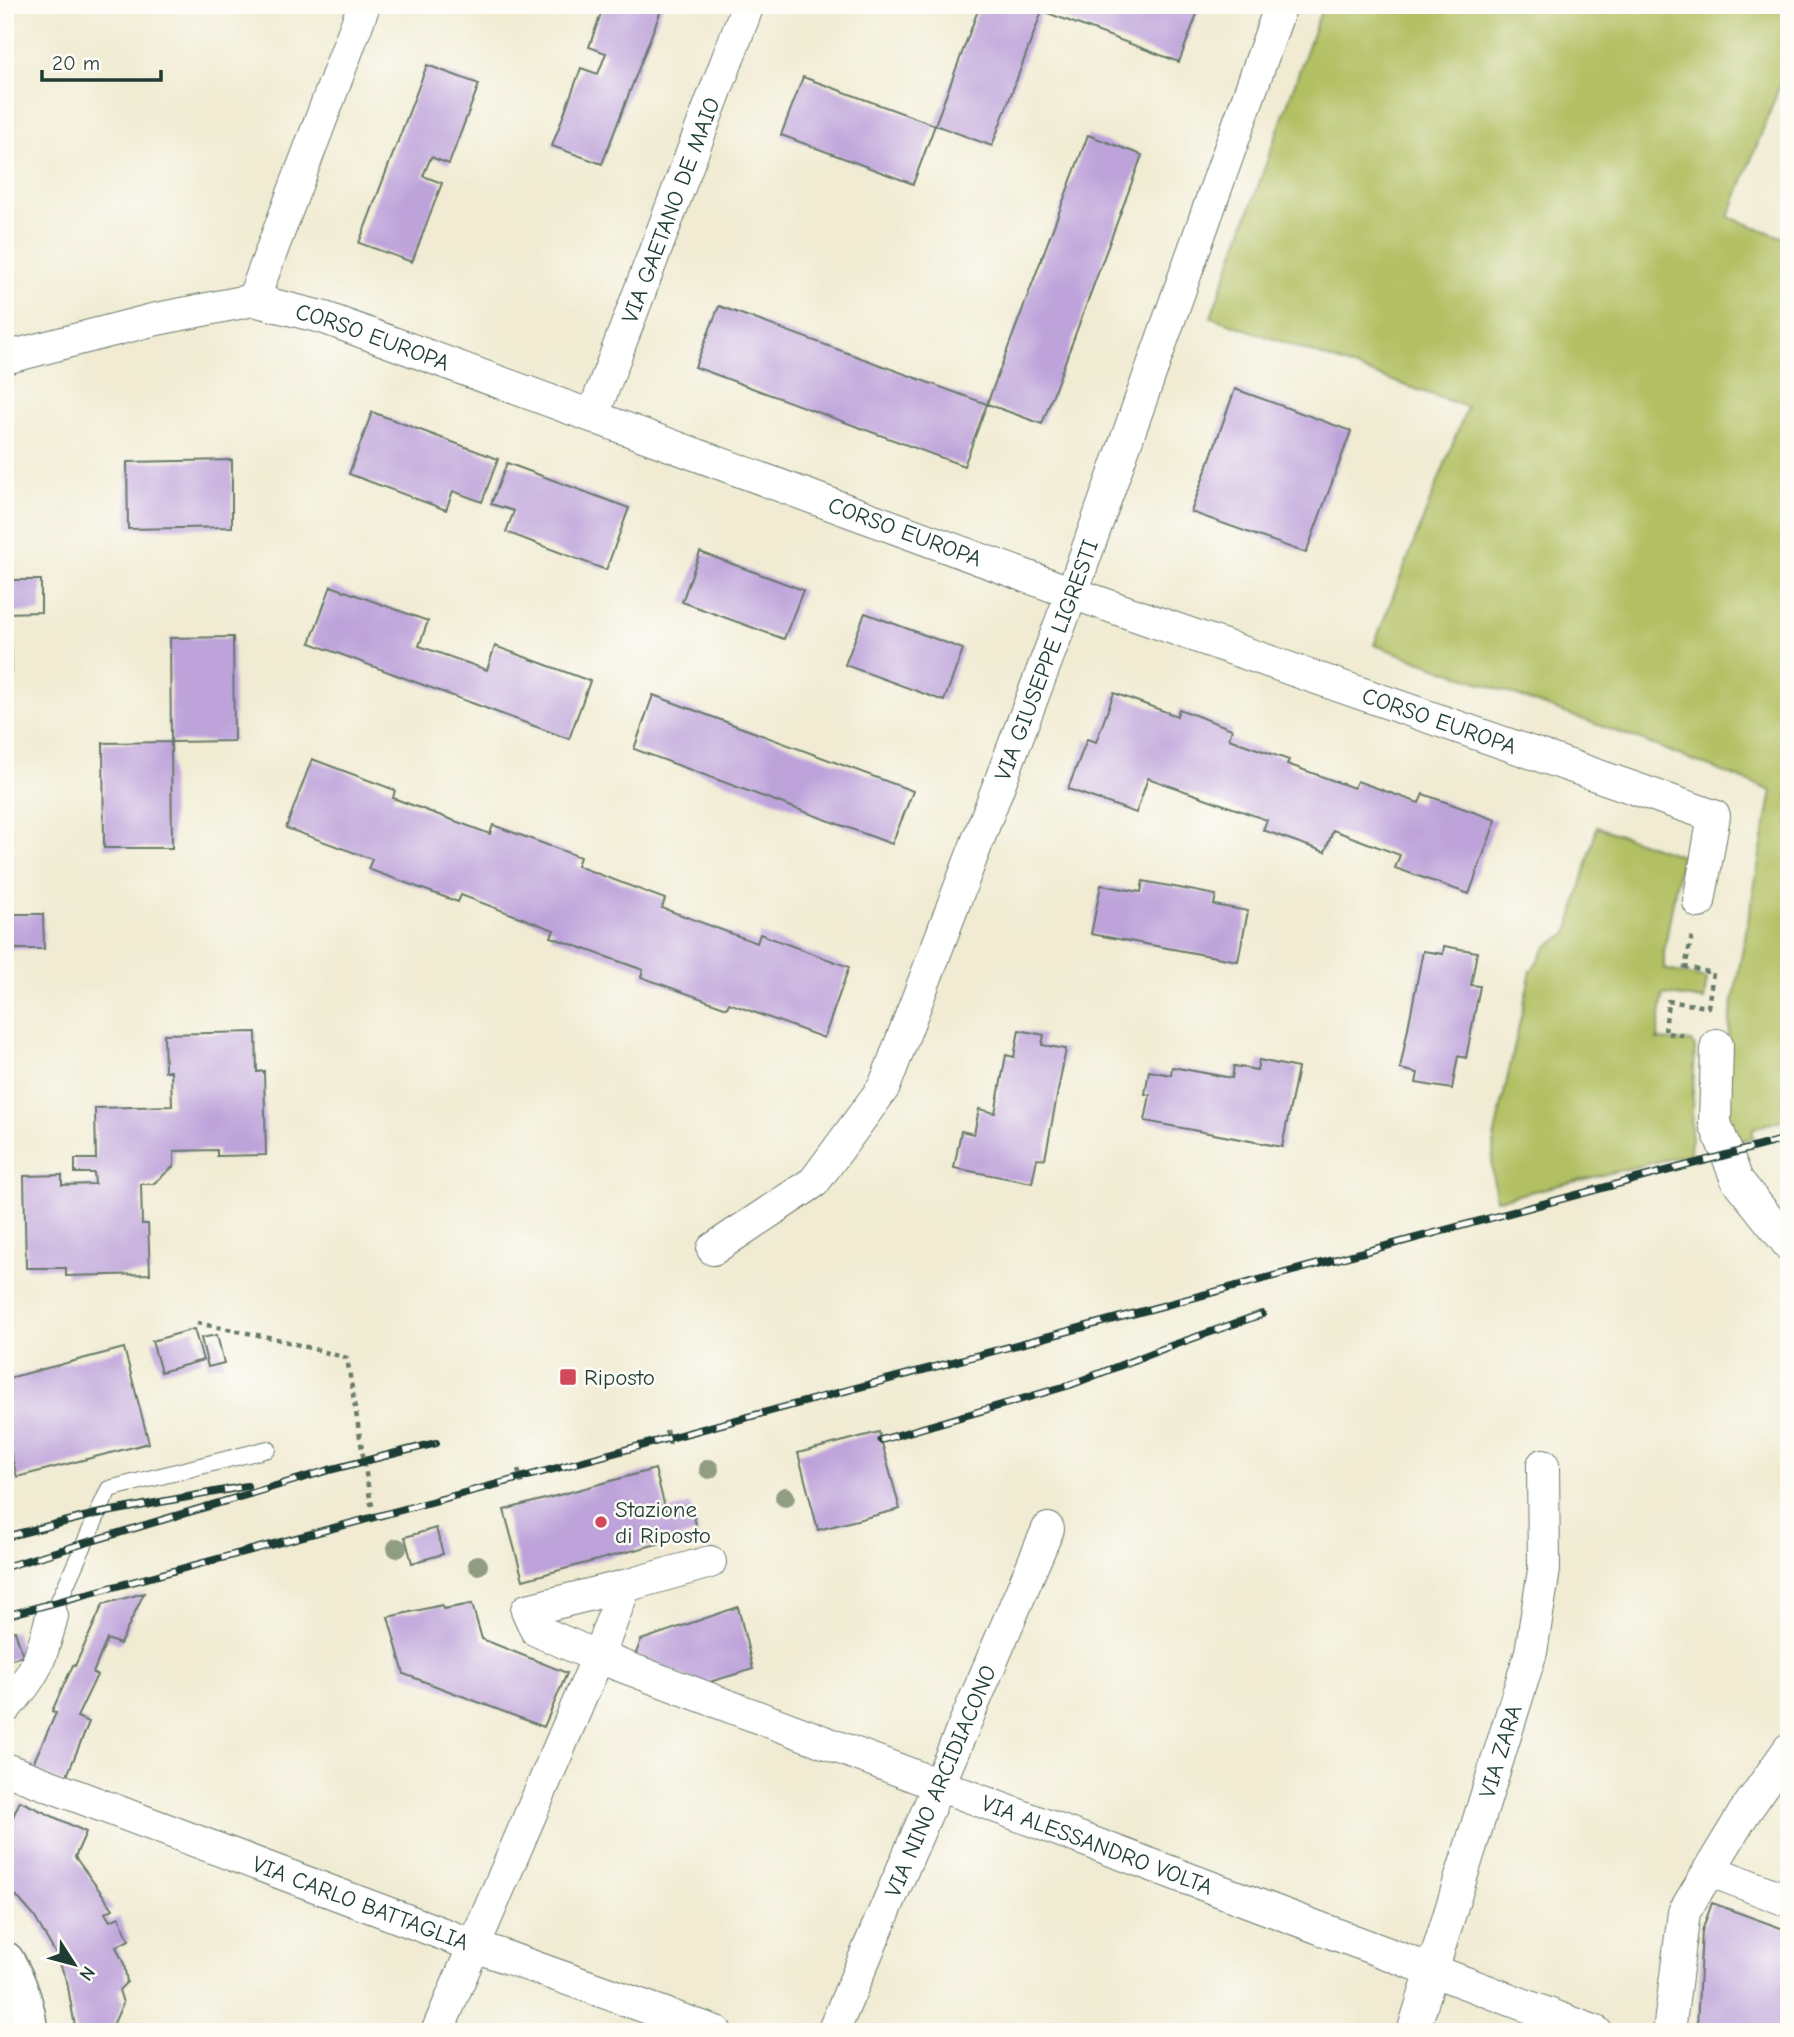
<svg xmlns="http://www.w3.org/2000/svg" width="1794" height="2037" viewBox="0 0 1794 2037" font-family="'Comic Neue',sans-serif">
	<style>
		.green { fill: #b2bf62; stroke: #687e4b; stroke-width: 2 }
		.building { fill: #bea3da }
		.lines { fill: none; stroke-linecap: round; stroke-linejoin: round }
		.service-casing { stroke: #687a6b; stroke-width: 18 }
		.minor-casing { stroke: #687a6b; stroke-width: 34 }
		.tertiary-casing { stroke: #687a6b; stroke-width: 41 }
		.path { stroke: #687a6b; stroke-width: 4.5; stroke-dasharray: 5 5; stroke-linecap: butt }
		.service { stroke: #fff; stroke-width: 16 }
		.minor { stroke: #fff; stroke-width: 32 }
		.tertiary { stroke: #fff; stroke-width: 38 }
		.rail-casing { stroke: #1f3d34; stroke-width: 8 }
		.rail { stroke: #fdfcf7; stroke-width: 5; stroke-dasharray: 16; stroke-linecap: butt }
		.tree { fill: #919d82 }
		.poi-dot { fill: #d1495b; stroke: #fdfcf7; stroke-width: 2.5 }
		.labels { text-anchor: middle; stroke-width: 5; stroke-linejoin: round; paint-order: stroke }
		.street-label { font-size: 23px; fill: #1f3d34; stroke: #fdfcf7 }
		.poi-label { font-size: 23px; fill: #1f3d34; stroke: #fdfcf7; text-anchor: start }
	</style>
	<rect width="100%" height="100%" fill="#fdfcf7"/>
	<filter id="ink" filterUnits="userSpaceOnUse"><feTurbulence type="fractalNoise" baseFrequency=".0143" numOctaves="2"/><feDisplacementMap in="SourceGraphic" scale="14" xChannelSelector="R" yChannelSelector="G"/><feConvolveMatrix kernelMatrix="1 2 1 2 8 2 1 2 1" color-interpolation-filters="sRGB"/></filter>
	<filter id="wash" filterUnits="userSpaceOnUse"><feTurbulence type="fractalNoise" baseFrequency=".00686" numOctaves="4" result="noise"/><feDisplacementMap in="SourceGraphic" scale="28" xChannelSelector="R" yChannelSelector="G"/><feGaussianBlur stdDeviation="1.57" result="paint"/><feColorMatrix in="noise" values="0 0 0 0 0 0 0 0 0 0 0 0 0 0 0 0 0 1.4 0 .05"/><feComposite in="paint" operator="in"/></filter>
	<g filter="url(#wash)">
		<rect width="100%" height="100%" fill="#f0ebd2"/>
		<path class="green" d="M1323,5H1789V62L1729,217L1789,240V1118L1753,1128V1138L1732,1142L1722,1115L1730,1018L1772,791L1643,741L1374,645L1467,407L1211,317Z
			M1597,827L1681,856L1664,952V969L1707,979L1704,1000L1663,994L1657,1040L1691,1042L1695,1047L1690,1154L1496,1200L1492,1168L1494,1139L1531,971L1547,946L1568,933Z"/>
		<g id="blocks">
			<path class="building" d="M604,5H663L602,164L552,146L581,68L598,74L606,53L589,47Z
				M980,5H1026L1042,11L992,146L935,125Z
				M1045,5H1197L1200,6L1179,62L1042,11Z
				M427,65L479,84L449,164L431,157L423,176L442,183L412,262L359,243Z
				M803,77L935,125L913,184L781,135Z
				M1088,135L1142,155L1042,424L987,404Z
				M719,306L987,404L964,466L695,367Z
				M1235,389L1351,431L1306,553L1191,512Z
				M372,412L498,459L482,502L453,491L446,510L349,474Z
				M232,460V527L128,529L127,462Z
				M507,463L629,508L606,570L506,532L514,511L491,504Z
				M700,552L803,590L784,639L682,602Z
				M5,580H41V612L5,613Z
				M331,586L428,621L419,646L487,670L495,646L590,681L569,739L310,643Z
				M865,613L963,649L944,701L845,665Z
				M233,637L234,741L171,742L170,638Z
				M5,638H11L12,671H5Z
				M1114,693L1177,716L1179,709L1232,729L1229,739L1289,760L1287,764L1354,788L1357,781L1419,803L1423,794L1496,820L1469,894L1395,868L1400,855L1333,830L1325,852L1263,830L1267,820L1148,778L1136,813L1068,789L1087,739L1096,742Z
				M653,695L913,791L892,844L634,749Z
				M171,742L172,848H104L103,743Z
				M312,759L395,790L393,798L490,834L493,825L580,857L577,866L665,899L662,908L757,943L760,934L849,967L824,1038L729,1003L727,1008L641,977L643,970L551,937L554,930L461,895L458,902L368,869L372,859L286,828Z
				M5,855H12L13,888H5Z
				M1143,881L1216,895L1214,905L1248,911L1238,961L1091,934L1101,885L1141,892Z
				M5,914H43L44,949H5Z
				M1444,946L1477,952L1471,985L1480,986L1466,1058L1458,1056L1452,1089L1416,1083L1418,1073L1400,1069L1423,951L1443,954Z
				M1019,1030L1044,1035L1042,1045L1066,1049L1045,1159L1037,1158L1032,1183L954,1168L961,1131L974,1134L979,1109L995,1113L1006,1055L1014,1057Z
				M256,1032L257,1072L264,1071L266,1155L217,1156V1150L174,1151V1166L153,1184H141L142,1224H148L150,1274L66,1276V1268H26L24,1176L62,1175V1185L95,1184L94,1173H75V1159H96L95,1108L172,1106L171,1071H165L164,1034Z
				M1259,1060L1298,1068L1282,1147L1145,1121L1150,1095L1145,1094L1149,1071L1171,1075L1172,1067L1232,1078L1234,1066L1257,1070Z
				M194,1329L203,1360L161,1372L152,1341Z
				M217,1335L224,1363L208,1367L201,1338Z
				M124,1348L149,1443L17,1477L5,1431V1379Z
				M879,1432L900,1509L818,1530L798,1453Z
				M655,1469L666,1511L691,1504L698,1533L523,1580L504,1510Z
				M436,1528L443,1554L412,1563L405,1537Z
				M144,1593L120,1644L107,1639L93,1673L97,1675L77,1717L89,1722L64,1783L30,1770L56,1713L52,1711L73,1665L75,1666L103,1604Z
				M472,1604L482,1639L567,1673L544,1727L404,1674L388,1617L442,1605L443,1609Z
				M738,1607L753,1669L703,1684L635,1656L641,1640Z
				M15,1631L23,1656L5,1661V1634Z
				M20,1801L86,1832L75,1857L113,1909L105,1913L110,1921L119,1917L129,1940L116,1947L124,1964L127,1982L119,1990L123,2003L110,2032H76L67,1982L57,1956L34,1916L5,1883V1834Z
				M1712,1903L1789,1931V2032H1712L1697,2026L1702,1931Z"/>
		</g>
	</g>
	<g filter="url(#ink)">
		<use href="#blocks" fill-opacity="0" stroke="#687a6b" stroke-width="2"/>
		<g class="lines">
			<defs>
				<path id="service" d="M52,1616L109,1489L268,1449"/>
				<g id="minor">
					<path d="M253,300L364,5"/>
					<path id="s1" d="M5,358L152,320L253,300L325,318L1072,593L1714,816L1699,902"/>
					<path id="s2" d="M593,415L748,5"/>
					<path d="M1717,1045L1715,1123L1737,1180L1789,1245"/>
					<path id="s3" d="M713,1249L814,1182L884,1087L1072,593L1281,5"/>
					<path id="s4" d="M710,1562L625,1586L527,1610L536,1630L598,1657L1596,2032"/>
					<path d="M5,1708C36,1675 41,1659 52,1616"/>
					<path id="s5" d="M5,1769L475,1946L716,2032"/>
					<path d="M1709,1870L1789,1901"/>
					<path d="M437,2032L598,1657L625,1586"/>
					<path id="s6" d="M833,2032L1048,1529"/>
					<path id="s7" d="M1413,2032L1531,1652L1544,1570L1543,1465"/>
					<path d="M1669,2032L1684,1912L1744,1813L1789,1749"/>
				</g>
				<path id="tertiary" d="M5,1961C17,1981 27,2009 28,2032"/>
			</defs>
			<use href="#service" class="service-casing"/>
			<use href="#minor" class="minor-casing"/>
			<use href="#tertiary" class="tertiary-casing"/>
			<path class="path" d="M1683,1035L1665,1033L1668,1001L1708,1007L1713,973L1685,967L1692,936
				M197,1323L273,1338L347,1358L371,1504L376,1502
				M666,1430L670,1446
				M518,1469L522,1485"/>
			<use href="#service" class="service"/>
			<use href="#minor" class="minor"/>
			<use href="#tertiary" class="tertiary"/>
			<defs>
				<path id="rail" d="M881,1440L1070,1385L1165,1348L1262,1314
					M5,1537L96,1514L247,1486
					M5,1567L329,1470L436,1443
					M5,1616L1789,1138"/>
			</defs>
			<use href="#rail" class="rail-casing"/>
			<use href="#rail" class="rail"/>
		</g>
		<g class="tree">
			<circle cx="709" cy="1469" r="10"/>
			<circle cx="785" cy="1497" r="10"/>
			<circle cx="397" cy="1548" r="10"/>
			<circle cx="478" cy="1565" r="10"/>
		</g>
	</g>
	<g class="poi-dot">
		<rect x="559" y="1368" width="18" height="18" rx="3.5"/>
		<circle cx="601" cy="1522" r="7"/>
	</g>
	<g class="labels">
		<g class="street-label">
			<text dy="8" stroke="none"><textPath href="#s2" startOffset="219">VIA GAETANO DE MAIO</textPath></text>
			<text dy="8" stroke="none"><textPath href="#s1" startOffset="380">CORSO EUROPA</textPath></text>
			<text dy="8" stroke="none"><textPath href="#s1" startOffset="947">CORSO EUROPA</textPath></text>
			<text dy="8" stroke="none"><textPath href="#s3" startOffset="696">VIA GIUSEPPE LIGRESTI</textPath></text>
			<text dy="8" stroke="none"><textPath href="#s1" startOffset="1514">CORSO EUROPA</textPath></text>
			<text dy="8" stroke="none"><textPath href="#s7" startOffset="294">VIA ZARA</textPath></text>
			<text dy="8" stroke="none"><textPath href="#s6" startOffset="273">VIA NINO ARCIDIACONO</textPath></text>
			<text dy="8" stroke="none"><textPath href="#s4" startOffset="812">VIA ALESSANDRO VOLTA</textPath></text>
			<text dy="8" stroke="none"><textPath href="#s5" startOffset="380">VIA CARLO BATTAGLIA</textPath></text>
		</g>
		<g class="poi-label">
			<text x="584" y="1385">Riposto</text>
			<text x="615" y="1517">Stazione<tspan x="615" dy="26">di Riposto</tspan></text>
		</g>
	</g>
	<rect width="1794" height="2037" fill="none" stroke="#fdfcf7" stroke-width="28"/>
	<g transform="translate(74 1964) rotate(126)" stroke="#fdfcf7" stroke-width="5" paint-order="stroke">
	<path d="M0-5L12 26L0 18L-12 26Z" fill="#1f3d34"/>
	<text y="-10" font-size="19" font-weight="bold" text-anchor="middle" fill="#1f3d34">N</text>
	</g>
	<path d="M42 70v10h119v-10" fill="none" stroke="#1f3d34" stroke-width="3.5"/>
	<text x="52" y="70" font-size="21" fill="#1f3d34" stroke="#fdfcf7" stroke-width="5" paint-order="stroke">20 m</text>
</svg>
